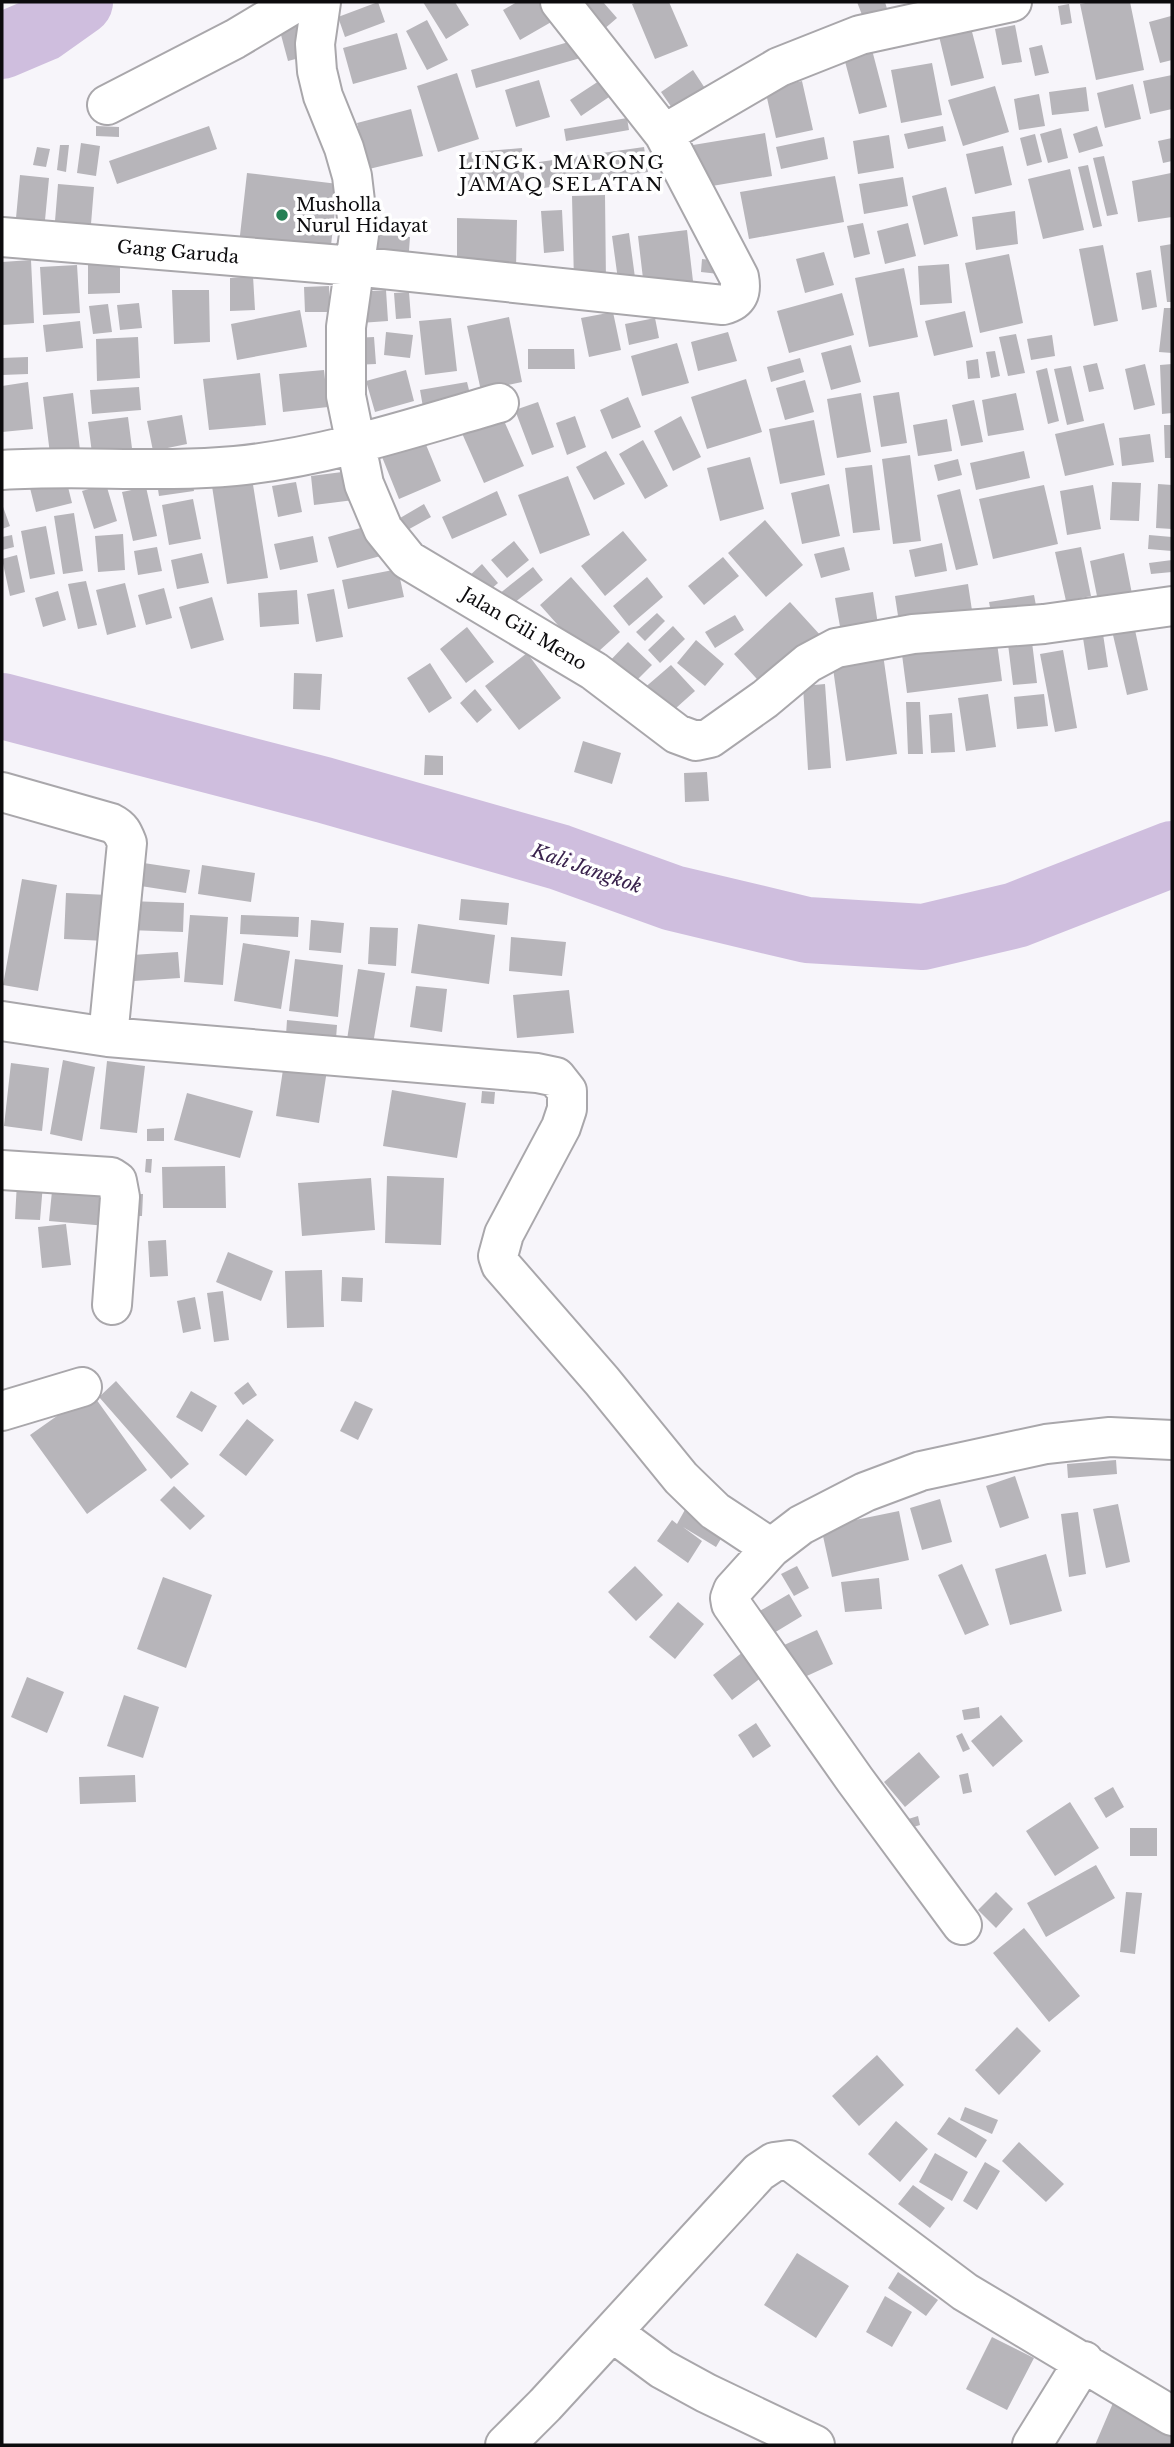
<svg xmlns="http://www.w3.org/2000/svg" width="1174" height="2447" viewBox="0 0 1174 2447" font-family="'Libre Baskerville',serif">
	<style>
		.lines { fill: none; stroke-linecap: round; stroke-linejoin: round }
		.river { stroke: #cfbede; stroke-width: 66 }
		.building { fill: #b7b5ba }
		.street-casing { stroke: #a9a7ab; stroke-width: 42 }
		.street { stroke: #fff; stroke-width: 38 }
		.poi-dot { fill: #247f54; stroke: #fff; stroke-width: 2.5 }
		.labels { text-anchor: middle; stroke-width: 7; stroke-linejoin: round; paint-order: stroke }
		.poi-label { font-size: 18px; fill: #0c0b0d; stroke: #fff; text-anchor: start }
		.street-label { font-size: 18px; fill: #0c0b0d; stroke: #fff }
		.neighbourhood-label { font-size: 19px; letter-spacing: 2px; fill: #0c0b0d; stroke: #fff }
		.water-label { font-size: 19px; font-style: italic; fill: #3a234d; stroke: #fff }
	</style>
	<rect width="100%" height="100%" fill="#f7f5fa"/>
	<g class="lines">
		<path class="river" d="M2,46L42,29L80,2
			M2,706L324,790L559,857L673,898L807,930L923,937L1016,915L1172,854"/>
	</g>
	<path class="building" d="M378,2L385,22L345,37L338,17Z
		M423,2H455L469,25L446,39Z
		M517,2H543L553,21L520,40L503,10Z
		M578,2H603L617,18L603,30Z
		M637,2H669L688,46L655,59L632,4Z
		M857,2H885L888,12L864,20Z
		M1091,2H1130L1144,70L1096,80L1080,4Z
		M1069,4L1072,23L1061,25L1058,6Z
		M301,14L311,55L288,61L277,20Z
		M1171,16L1172,60L1160,63L1149,22Z
		M427,20L448,60L427,70L406,31Z
		M970,24L984,78L951,86L938,32Z
		M1015,25L1022,62L1002,65L995,29Z
		M397,33L407,69L353,84L343,48Z
		M579,39L584,57L476,88L471,70Z
		M1042,45L1049,73L1035,76L1029,48Z
		M871,46L887,107L859,114L843,54Z
		M932,63L942,115L901,123L891,70Z
		M693,70L712,99L681,121L661,92Z
		M457,73L479,139L438,152L417,86Z
		M1172,75V109L1150,114L1143,81Z
		M602,79L612,95L581,116L570,100Z
		M539,80L550,117L516,127L505,90Z
		M802,81L813,130L776,138L765,89Z
		M1133,84L1141,119L1105,128L1097,93Z
		M995,86L1009,132L963,146L948,100Z
		M1086,87L1089,111L1052,115L1049,92Z
		M1039,94L1045,126L1019,130L1014,99Z
		M411,109L423,156L369,169L357,123Z
		M627,118L629,130L566,141L564,129Z
		M96,126L119,127V137L96,136Z
		M209,126L217,149L117,184L109,161Z
		M943,126L946,141L908,149L904,134Z
		M1097,126L1103,146L1079,153L1073,134Z
		M1061,128L1068,158L1048,163L1040,134Z
		M765,133L772,176L700,188L693,145Z
		M1035,134L1042,162L1027,166L1020,138Z
		M889,135L894,168L858,174L853,141Z
		M824,137L828,159L781,169L776,147Z
		M1172,138V161L1163,163L1158,141Z
		M81,143L100,146L96,176L77,173Z
		M60,145H69L66,172L57,170Z
		M1003,146L1012,185L975,194L966,154Z
		M37,147L50,149L46,167L33,165Z
		M644,147L648,172L544,188L539,162Z
		M522,148L525,189L466,192L464,153Z
		M1104,156L1118,214L1107,216L1093,158Z
		M1088,165L1102,226L1093,228L1078,167Z
		M1070,169L1084,230L1043,239L1028,179Z
		M247,173L338,184L329,263L238,253Z
		M1171,173L1172,217L1138,222L1132,181Z
		M20,175L49,178L45,220L16,218Z
		M835,176L844,222L749,239L740,192Z
		M903,177L908,206L864,214L859,184Z
		M58,184L94,187L91,224L55,221Z
		M946,187L958,236L924,245L912,196Z
		M605,195L606,282H574L572,196Z
		M562,210L564,251L544,253L541,211Z
		M1015,211L1018,244L976,250L972,217Z
		M457,218L517,220L516,269L457,267Z
		M863,223L870,254L854,258L847,226Z
		M908,223L916,256L885,264L877,231Z
		M687,230L693,281L644,287L638,236Z
		M373,233L410,237L408,264L371,260Z
		M629,233L636,285L619,287L612,236Z
		M1172,244V302H1167L1160,246Z
		M1103,245L1118,321L1094,326L1079,249Z
		M824,252L834,285L805,293L796,259Z
		M1009,254L1023,323L980,333L965,263Z
		M702,259L720,261L719,274L701,272Z
		M31,260L34,323L2,325V262Z
		M120,260V293L88,294V261Z
		M949,264L952,303L920,305L918,266Z
		M77,265L80,313L43,315L40,267Z
		M904,268L918,337L869,347L855,278Z
		M1151,270L1157,307L1142,310L1136,273Z
		M253,276L255,310L230,311V278Z
		M329,286L330,312H305L304,287Z
		M172,290H209L210,342L174,344Z
		M386,290L388,321L360,323L357,292Z
		M409,292L411,318L396,319L394,293Z
		M842,293L854,335L789,353L777,311Z
		M139,303L142,328L120,330L117,305Z
		M108,304L112,332L93,334L89,306Z
		M1164,308H1172V353L1159,352Z
		M300,310L307,347L237,360L231,324Z
		M965,311L973,347L934,356L925,321Z
		M613,312L621,350L589,357L581,318Z
		M509,317L522,382L481,391L467,326Z
		M451,318L457,371L425,375L419,321Z
		M655,318L659,338L629,345L625,324Z
		M80,321L83,348L46,352L43,325Z
		M386,332L413,335L410,358L384,355Z
		M728,332L737,361L698,371L691,342Z
		M1016,334L1025,373L1008,376L999,337Z
		M1052,335L1055,356L1031,360L1027,339Z
		M138,337L140,378L97,381L96,339Z
		M374,337L376,364L353,365L352,338Z
		M677,343L689,383L642,396L631,356Z
		M851,345L861,382L831,390L821,353Z
		M528,349H574L575,369H528Z
		M995,351L1000,376L991,378L986,352Z
		M28,357V374L2,375V358Z
		M800,358L804,372L771,382L767,367Z
		M978,359L980,378L968,379L966,361Z
		M1097,363L1104,389L1089,392L1083,366Z
		M1145,364L1155,405L1134,410L1125,369Z
		M1172,364V413L1162,414L1160,365Z
		M1071,366L1084,421L1067,425L1054,369Z
		M1047,368L1059,421L1048,424L1036,371Z
		M324,370L328,407L283,412L279,374Z
		M406,370L414,401L375,412L366,381Z
		M260,373L266,425L209,430L203,379Z
		M746,379L762,432L707,449L691,397Z
		M805,380L814,412L785,420L776,388Z
		M28,382L33,429L2,432V386Z
		M467,382L471,398L423,407L420,390Z
		M139,387L141,410L92,414L90,390Z
		M899,392L907,443L881,447L873,396Z
		M73,393L80,450L50,454L43,397Z
		M861,393L871,452L837,458L827,399Z
		M1016,393L1024,430L988,436L982,400Z
		M628,397L641,427L612,439L600,410Z
		M974,400L983,442L961,446L952,405Z
		M538,402L554,447L532,455L515,410Z
		M501,414L524,466L484,483L461,431Z
		M182,415L187,444L153,451L147,421Z
		M575,416L586,447L567,455L556,423Z
		M681,416L701,457L673,471L654,431Z
		M128,417L133,456L93,461L88,422Z
		M947,419L952,451L918,456L913,425Z
		M814,420L825,475L780,484L769,429Z
		M1104,423L1114,465L1065,476L1055,434Z
		M1164,425H1172V458H1165Z
		M1150,434L1154,462L1122,466L1119,438Z
		M422,435L441,481L399,499L380,452Z
		M643,440L668,486L645,499L619,454Z
		M606,451L625,484L594,500L576,467Z
		M1024,451L1030,478L976,490L970,463Z
		M910,455L921,541L893,544L882,459Z
		M750,457L764,509L720,521L707,468Z
		M958,459L962,475L938,481L934,465Z
		M872,465L880,530L853,533L845,468Z
		M250,466L268,578L227,584L210,473Z
		M350,471L354,500L314,505L311,476Z
		M65,475L72,503L36,512L29,484Z
		M568,476L590,535L540,554L518,495Z
		M192,478L194,491L159,496L157,483Z
		M296,482L302,512L278,517L272,486Z
		M1112,482L1141,483L1139,521L1110,520Z
		M106,484L117,521L94,529L82,491Z
		M829,484L840,536L802,544L791,493Z
		M1158,484L1172,485V529L1156,528Z
		M1044,485L1058,544L993,559L979,499Z
		M1093,485L1101,529L1067,535L1060,491Z
		M146,487L157,536L133,541L122,492Z
		M960,489L978,565L956,570L937,495Z
		M497,491L507,515L452,539L442,517Z
		M193,499L201,539L169,545L162,505Z
		M2,504L10,526L2,529Z
		M424,504L431,517L402,533L395,521Z
		M74,513L83,571L63,574L54,516Z
		M765,520L803,565L766,597L728,553Z
		M375,524L384,555L337,568L328,537Z
		M46,526L55,574L30,579L21,531Z
		M623,531L647,560L605,596L581,566Z
		M123,534L125,570L98,572L95,536Z
		M12,535L14,547L2,550V537Z
		M1149,535L1172,537V551L1148,549Z
		M313,536L318,562L280,570L274,544Z
		M514,541L529,560L507,578L491,560Z
		M942,543L947,571L915,577L909,550Z
		M157,547L162,571L138,575L134,551Z
		M844,547L850,570L821,578L814,554Z
		M1081,547L1091,596L1066,601L1055,552Z
		M202,553L209,583L177,589L171,560Z
		M1124,553L1133,599L1099,606L1090,561Z
		M17,555L25,592L10,596L2,559Z
		M723,557L739,576L704,605L688,586Z
		M1172,560V572L1151,574L1149,563Z
		M482,564L498,583L482,597L466,579Z
		M533,567L543,580L504,611L494,598Z
		M398,569L404,597L348,609L342,580Z
		M571,577L620,632L589,660L540,605Z
		M647,577L663,597L629,626L613,606Z
		M86,581L97,625L78,629L68,584Z
		M125,583L136,627L107,635L96,590Z
		M968,584L973,617L900,629L895,596Z
		M164,588L172,618L146,625L138,595Z
		M334,589L343,637L316,642L307,594Z
		M297,590L299,624L260,627L258,593Z
		M58,591L66,620L43,627L35,598Z
		M873,592L879,631L842,638L835,598Z
		M1034,595L1038,616L993,623L989,602Z
		M212,597L224,640L191,649L179,607Z
		M790,602L822,637L766,689L734,654Z
		M657,613L665,621L645,641L636,632Z
		M735,615L744,630L715,648L705,632Z
		M673,626L685,639L660,663L648,650Z
		M467,627L494,662L466,683L440,649Z
		M1135,630L1148,690L1127,695L1113,635Z
		M1103,634L1108,667L1088,670L1083,638Z
		M996,635L1002,681L907,693L901,647Z
		M696,640L724,664L705,686L677,663Z
		M628,642L652,665L628,689L605,666Z
		M1032,642L1037,683L1013,685L1008,644Z
		M882,647L897,754L846,761L831,654Z
		M1063,650L1077,728L1055,732L1040,654Z
		M527,653L561,698L519,730L485,686Z
		M430,663L452,698L429,713L407,678Z
		M671,665L695,691L666,717L642,690Z
		M294,673L322,674L320,710L293,709Z
		M825,684L831,768L808,770L803,686Z
		M475,689L492,710L477,723L460,703Z
		M988,694L996,747L966,751L958,698Z
		M1044,694L1048,726L1017,729L1014,697Z
		M906,702H920L923,754H908Z
		M952,713L955,752L931,753L929,715Z
		M583,741L621,753L612,784L574,772Z
		M425,755L443,756V775H424Z
		M707,772L709,801L685,802L684,773Z
		M137,862L190,870L186,893L134,885Z
		M202,865L255,873L251,902L198,894Z
		M22,879L57,885L38,991L3,985Z
		M66,893L108,895L106,941L64,939Z
		M461,899L509,903L507,925L459,920Z
		M129,901L184,903L183,932L128,930Z
		M190,915L228,917L223,985L184,982Z
		M241,915L299,917L298,937L240,934Z
		M311,920L344,923L341,953L309,950Z
		M418,924L495,935L489,984L411,973Z
		M370,927L398,928L396,966L368,964Z
		M511,937L566,942L562,976L509,971Z
		M243,943L290,951L281,1009L234,1001Z
		M178,952L180,978L134,981L132,955Z
		M295,959L343,965L338,1017L289,1011Z
		M358,969L385,973L372,1050L346,1046Z
		M416,986L447,989L442,1032L410,1027Z
		M569,990L574,1033L517,1038L513,995Z
		M287,1020L337,1025L336,1039L286,1035Z
		M63,1060L95,1067L82,1141L50,1134Z
		M107,1061L145,1066L137,1133L100,1129Z
		M11,1063L49,1068L42,1131L4,1126Z
		M284,1063L327,1070L319,1123L276,1116Z
		M392,1090L466,1103L457,1158L383,1146Z
		M482,1091L495,1092L494,1104L481,1103Z
		M187,1093L253,1111L240,1158L174,1140Z
		M164,1128V1141H147V1129Z
		M146,1159H152L151,1173L145,1172Z
		M225,1166L226,1208H163L162,1167Z
		M387,1176L444,1178L441,1245L385,1243Z
		M371,1178L375,1230L302,1236L298,1183Z
		M53,1181L110,1186L107,1226L49,1221Z
		M17,1182L43,1184L40,1220L15,1219Z
		M126,1194H143L142,1216H126Z
		M66,1224L71,1265L42,1268L38,1227Z
		M166,1240L168,1276L150,1277L148,1241Z
		M228,1252L273,1271L261,1301L216,1282Z
		M322,1270L324,1327L287,1328L285,1271Z
		M342,1277L363,1278L362,1302L341,1301Z
		M223,1291L229,1340L214,1342L207,1293Z
		M195,1297L201,1329L183,1333L177,1301Z
		M116,1381L189,1464L171,1479L99,1397Z
		M248,1382L257,1395L243,1405L234,1393Z
		M191,1391L217,1406L202,1432L176,1417Z
		M91,1392L147,1470L87,1514L30,1435Z
		M355,1401L373,1409L358,1440L340,1431Z
		M247,1419L274,1440L246,1476L219,1455Z
		M1116,1460L1117,1474L1068,1478L1067,1464Z
		M1015,1476L1029,1518L1000,1528L986,1486Z
		M174,1486L205,1516L190,1530L160,1500Z
		M691,1499L731,1522L716,1547L683,1527L702,1541L688,1563L657,1541L672,1520L677,1524Z
		M940,1499L952,1542L922,1550L910,1508Z
		M1118,1504L1130,1562L1106,1568L1093,1509Z
		M899,1511L909,1560L832,1577L821,1527Z
		M1078,1512L1086,1574L1069,1577L1061,1514Z
		M1046,1554L1062,1611L1010,1625L995,1569Z
		M962,1564L989,1625L965,1635L938,1575Z
		M635,1566L663,1595L636,1621L608,1592Z
		M797,1566L809,1588L794,1596L781,1574Z
		M163,1577L212,1595L186,1668L137,1649Z
		M879,1578L882,1609L845,1612L841,1582Z
		M789,1594L802,1616L764,1639L751,1616Z
		M678,1602L704,1624L675,1659L649,1637Z
		M817,1630L833,1664L798,1680L782,1646Z
		M743,1652L762,1677L732,1700L713,1675Z
		M27,1677L64,1692L47,1733L11,1717Z
		M124,1695L159,1707L143,1758L107,1746Z
		M979,1707L980,1718L964,1720L962,1710Z
		M1001,1715L1023,1741L993,1767L971,1741Z
		M756,1723L771,1746L753,1758L738,1735Z
		M962,1733L970,1749L963,1752L956,1736Z
		M919,1752L940,1777L905,1807L884,1782Z
		M968,1773L972,1792L963,1794L959,1775Z
		M135,1775L136,1802L80,1804L79,1777Z
		M1113,1787L1124,1807L1106,1818L1094,1798Z
		M1070,1802L1099,1848L1055,1876L1026,1831Z
		M918,1816L920,1825L907,1829L905,1820Z
		M1130,1828H1157V1856H1130Z
		M1096,1865L1115,1898L1046,1937L1027,1903Z
		M996,1892L1013,1909L996,1928L978,1910Z
		M1126,1892L1142,1893L1135,1954L1120,1952Z
		M1024,1928L1080,1996L1049,2022L993,1953Z
		M1017,2027L1041,2051L999,2095L975,2070Z
		M877,2055L904,2085L859,2126L832,2096Z
		M965,2107L998,2120L992,2134L960,2120Z
		M949,2117L987,2140L976,2158L937,2134Z
		M896,2121L928,2149L900,2182L868,2154Z
		M1019,2142L1064,2184L1046,2202L1002,2161Z
		M935,2153L968,2172L952,2201L919,2182Z
		M985,2162L1000,2171L977,2210L963,2201Z
		M913,2185L945,2208L930,2228L898,2204Z
		M797,2253L849,2286L816,2338L764,2305Z
		M898,2272L938,2300L926,2316L888,2288Z
		M885,2296L912,2312L892,2347L866,2332Z
		M992,2337L1034,2358L1007,2410L966,2389Z
		M1113,2403L1172,2428V2445H1095Z"/>
	<g class="lines">
		<defs>
			<path id="street" d="M321,2L315,44L317,71L323,96L344,148L352,176L359,235L346,327V396L364,484L383,529L408,560L594,671L677,734L696,741L710,738L765,699L808,663L836,648L913,634L1044,624L1172,606
				M560,2L664,134L779,67L860,35L1012,2
				M107,105L235,39L297,2
				M2,237L354,266L723,305C739,301 742,292 739,277L664,134
				M2,470C80,465 157,473 235,466C326,457 412,428 499,403
				M2,792L111,823C121,828 123,833 127,843L108,1037
				M2,1021L108,1037L537,1073L556,1077L567,1091V1109L561,1127L504,1234L498,1256L501,1265L602,1381L681,1478L715,1511L771,1548L801,1525L865,1492L921,1471L1046,1444L1110,1437L1172,1440
				M2,1170L111,1177L117,1181L120,1197L112,1305
				M2,1411L82,1387
				M771,1548L733,1590L730,1598L731,1604L855,1780L962,1925
				M612,2332L662,2369L706,2393L815,2445
				M505,2445L545,2405L759,2172L774,2162L789,2160L965,2292L1172,2416
				M1032,2445L1084,2361"/>
		</defs>
		<use href="#street" class="street-casing"/>
		<use href="#street" class="street"/>
	</g>
	<circle class="poi-dot" cx="282" cy="215" r="7"/>
	<g class="labels">
		<g class="poi-label">
			<text x="296" y="211">Musholla<tspan x="296" dy="21">Nurul Hidayat</tspan></text>
		</g>
		<g class="street-label">
			<text transform="translate(178 252) rotate(5)" y="6">Gang Garuda</text>
			<text transform="translate(524 629) rotate(31)" y="6">Jalan Gili Meno</text>
		</g>
		<g class="neighbourhood-label">
			<text x="562" y="169">LINGK. MARONG<tspan x="562" dy="22">JAMAQ SELATAN</tspan></text>
		</g>
		<g class="water-label">
			<text transform="translate(587 868) rotate(19)" y="7">Kali Jangkok</text>
		</g>
	</g>
	<rect width="1174" height="2447" fill="none" stroke="#0c0b0d" stroke-width="7"/>
</svg>
